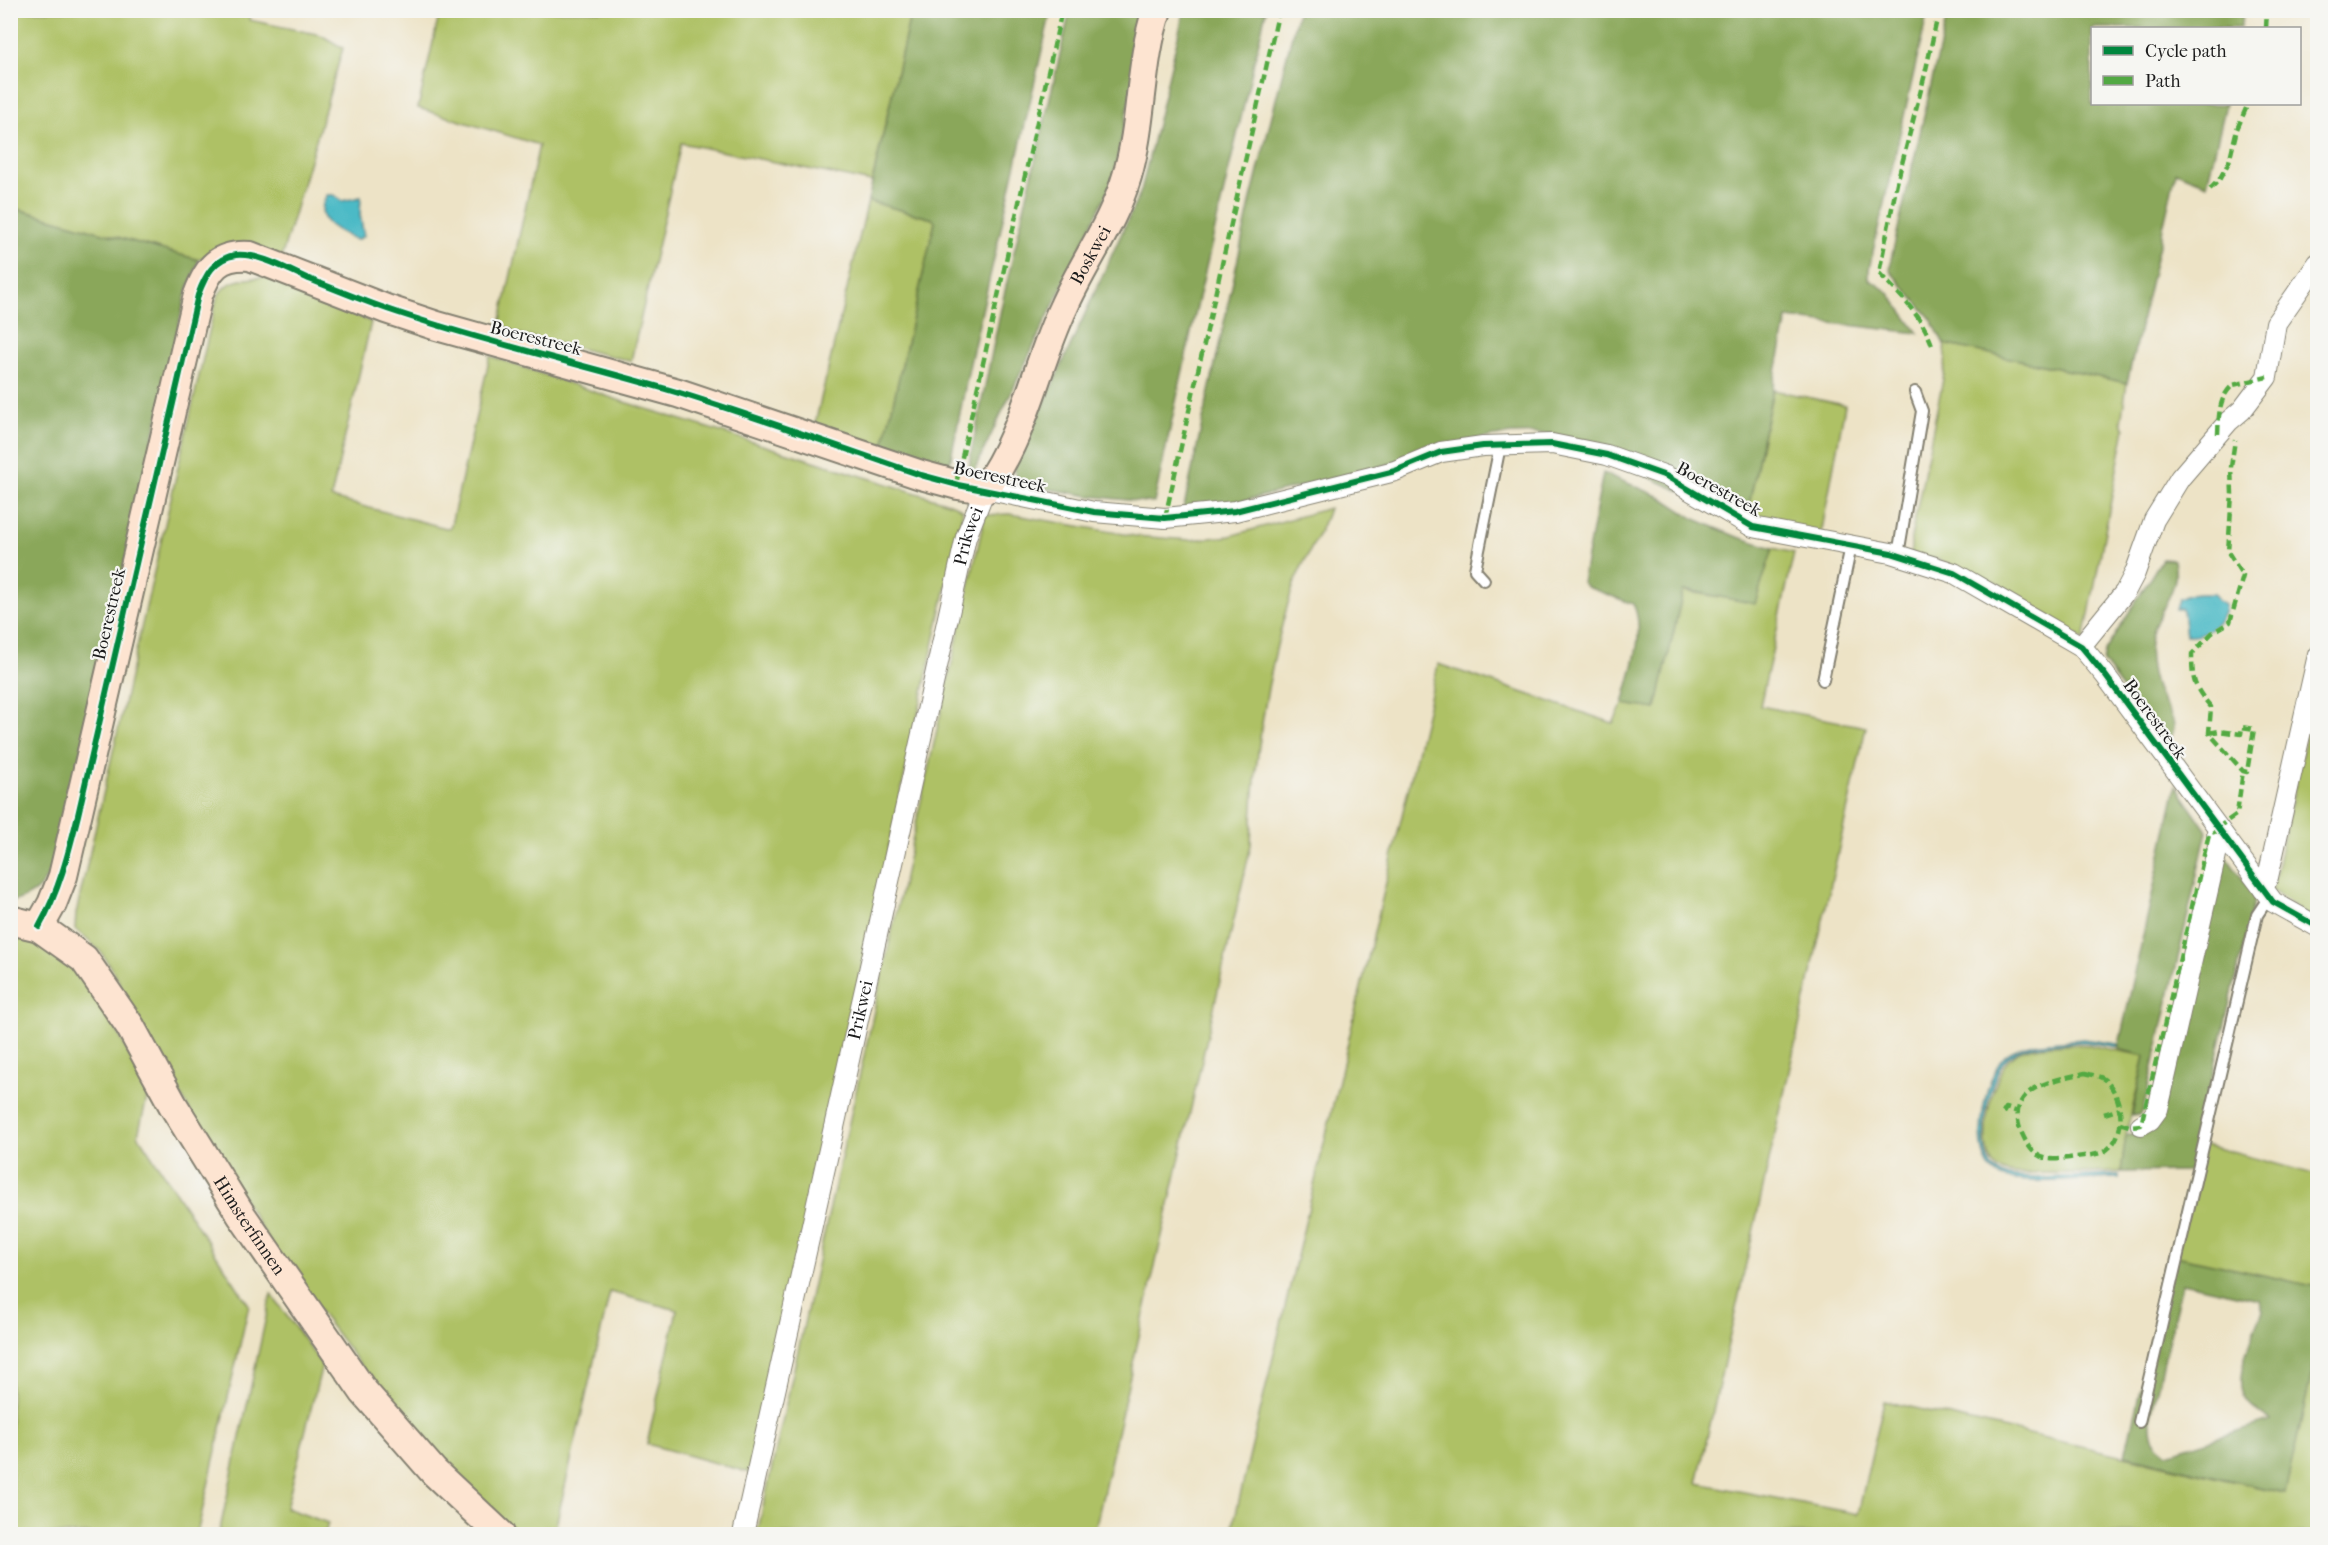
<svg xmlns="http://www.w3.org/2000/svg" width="2328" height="1545" viewBox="0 0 2328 1545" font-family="'IM FELL French Canon',serif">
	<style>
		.green { fill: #aec165; stroke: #656e40; stroke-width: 1.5 }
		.forest { fill: #8aa75a; stroke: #53623b; stroke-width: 1.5; fill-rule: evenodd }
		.water { fill: #4cbac6; stroke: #346b71; stroke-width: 1.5 }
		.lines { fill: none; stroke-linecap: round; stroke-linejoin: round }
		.lane-casing { stroke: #848071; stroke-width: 14 }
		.street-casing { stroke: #848071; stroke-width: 22 }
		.secondary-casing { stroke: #848071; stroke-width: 32 }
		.lane { stroke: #fff; stroke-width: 10 }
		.street { stroke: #fff; stroke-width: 20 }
		.secondary { stroke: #fde4d1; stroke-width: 28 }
		.quiet { stroke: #52a943; stroke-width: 4.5; stroke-dasharray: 9 4.5; stroke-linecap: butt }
		.cycleway-casing { stroke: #f6f6f2; stroke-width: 10 }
		.cycleway { stroke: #00873e; stroke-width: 6 }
		.labels { text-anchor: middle; stroke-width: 4.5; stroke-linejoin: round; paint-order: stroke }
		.street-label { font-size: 18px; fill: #1c1c1c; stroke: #f6f6f2 }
	</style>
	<rect width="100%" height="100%" fill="#f6f6f2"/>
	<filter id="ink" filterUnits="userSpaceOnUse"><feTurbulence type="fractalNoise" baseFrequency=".0167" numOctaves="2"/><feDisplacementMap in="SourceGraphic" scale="12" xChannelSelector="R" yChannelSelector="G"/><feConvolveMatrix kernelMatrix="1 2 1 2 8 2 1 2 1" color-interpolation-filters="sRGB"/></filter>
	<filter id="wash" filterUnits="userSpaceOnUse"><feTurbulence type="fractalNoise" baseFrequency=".008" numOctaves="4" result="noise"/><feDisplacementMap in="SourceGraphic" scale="24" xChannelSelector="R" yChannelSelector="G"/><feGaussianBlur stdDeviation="1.35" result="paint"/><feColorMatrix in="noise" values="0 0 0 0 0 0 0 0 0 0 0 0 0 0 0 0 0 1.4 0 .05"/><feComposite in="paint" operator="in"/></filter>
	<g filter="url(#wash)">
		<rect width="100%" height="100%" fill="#ede3c6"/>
		<path class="green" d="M10,11H251L249,20L321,35L343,48L281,259L213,252L199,260L11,207Z
			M440,11H911L872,182L681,143L631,361L499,329L539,145L418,108Z
			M868,201L933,219L935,222L882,451L814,428Z
			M265,277L279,281L371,322L331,498L450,529L490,356L621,401L955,505L963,510L751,1473L647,1444L677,1310L610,1292L554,1534H516L428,1454L280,1259L144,1035L117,978L101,952L75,929L76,913L217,297C227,278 245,279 265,277Z
			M1944,344L2127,383L2121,422L2125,428L2084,640L2001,585L1936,559L1911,554V538L1944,374L1946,355Z
			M1773,390L1845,405L1821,535L1746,520Z
			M1329,508C1322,533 1306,555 1296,579C1287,603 1281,628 1275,654C1261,717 1253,780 1251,845L1094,1534H757L985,515L1010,514L1135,536L1190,540L1230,536Z
			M1773,548L1794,553L1760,706L1866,727L1697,1483L1858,1514L1884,1401L2285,1493L2317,1350V1534H1231L1438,664L1613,723L1623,704L1656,709L1683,591L1755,603Z
			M2317,686V923L2272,890Z
			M18,938H32L48,944L97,989L148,1094L138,1135L249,1305L197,1534H11L10,973Z
			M2065,1044L2089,1045L2145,1056L2126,1135L2121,1172C2095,1173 2069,1173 2043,1173C2030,1174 2014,1176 2002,1171C1970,1160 1992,1072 2012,1056C2025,1045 2050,1046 2065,1044Z
			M2198,1143L2317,1175V1287L2171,1255Z
			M271,1294L322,1365L286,1508L328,1523L325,1534H219Z"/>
		<path class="forest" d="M911,11H1051L970,363L948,473L882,451L935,222L933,219L868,201Z
			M1070,11H1148L1113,180L969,481L970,458L1003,299Z
			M1184,11H1266L1194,319L1154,503L1090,496L1019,484L1014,469L1141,191Z
			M1298,11H1928L1869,269V279L1888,292L1918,333L1787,318L1746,520L1551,434C1504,432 1475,437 1431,454L1182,516L1250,203Z
			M1948,11H2244L2240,28H2092V104H2226L2207,184L2176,172L2127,383L1944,344L1931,319L1890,271L1891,259Z
			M10,207L199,260L185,298L59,852C46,880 43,894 11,902Z
			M1603,473L1661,497L1693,518L1735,536L1773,548L1755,604L1691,591H1683L1656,709L1623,704C1630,675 1647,631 1633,604L1587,587L1582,582Z
			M2162,559L2174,560C2175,566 2176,573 2175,579C2172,601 2152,620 2150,643C2148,657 2152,680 2158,693C2169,715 2183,722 2166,746L2103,662L2105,651Z
			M2176,786L2207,831L2143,1111L2140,1115H2132L2145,1056L2118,1049Z
			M2222,851L2255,896L2190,1171L2121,1172L2126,1135L2155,1129L2159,1123Z
			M2171,1255L2317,1287V1350L2285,1493L2125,1455ZM2182,1283L2259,1300L2263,1310C2255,1332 2231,1379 2245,1399C2251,1408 2263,1413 2270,1421L2168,1453C2152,1442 2150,1436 2151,1416Z"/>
		<path class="water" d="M327,195H334L342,201L361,197L360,215L364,236L357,240C338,231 311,222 327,195Z
			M2200,594H2214L2218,601L2225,605C2226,623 2202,637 2186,635C2184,626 2185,617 2182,609H2176L2179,599L2188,595Z
			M2083,1039L2118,1044L2117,1047C2106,1045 2093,1042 2081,1042C2065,1042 2031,1044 2017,1051C2014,1053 2008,1056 2006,1059C1988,1078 1970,1160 2000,1174C2019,1182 2095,1175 2119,1175V1178C2095,1178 2015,1187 1997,1175C1968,1157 1984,1078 2004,1057C2019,1041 2062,1041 2083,1039Z"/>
	</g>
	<g filter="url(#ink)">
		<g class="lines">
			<defs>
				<path id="lane" d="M1898,555L1922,411L1915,392
					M1484,580L1475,570L1500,446
					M1823,680L1851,546
					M2139,1422L2257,915L2269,897"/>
				<g id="street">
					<path d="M2081,646L2125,592L2135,573L2154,520L2180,478L2229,421L2242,410L2267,377L2276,323L2318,263"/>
					<path d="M2263,889L2268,877L2318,655"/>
					<path d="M2141,1125L2150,1120L2158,1109L2218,846L2217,828"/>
					<path id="s1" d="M743,1534L966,537L985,489L1094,512L1165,518L1235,511L1395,471L1441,452L1483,446L1552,444L1607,455L1666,476L1753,527L1891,553L1954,573L2081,646L2105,675L2273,902L2318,927"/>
				</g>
				<g id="secondary">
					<path id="s2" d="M10,920L39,927L84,959L130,1026L173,1105L242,1216L364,1392L434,1472L500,1534"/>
					<path id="s3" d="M39,927L52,904L63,876L198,295C208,268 218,254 250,256L386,309L437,326L678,393L921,475L958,485L985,489C1026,432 1035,367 1064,306C1084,261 1113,224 1127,176C1143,122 1139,64 1157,10"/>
				</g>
			</defs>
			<use href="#lane" class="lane-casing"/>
			<use href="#street" class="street-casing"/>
			<use href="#secondary" class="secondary-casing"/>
			<use href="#lane" class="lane"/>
			<use href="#street" class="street"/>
			<use href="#secondary" class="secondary"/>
			<path class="quiet" d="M2266,28L2267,10
				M2210,189L2219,180L2229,162L2237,129L2248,104
				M1932,345C1922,316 1900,295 1879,273L1897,183L1925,74L1939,10
				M2218,434C2219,416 2218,398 2233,385L2267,377
				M956,484L1062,10
				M1165,518L1279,10
				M2209,733L2219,731L2241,734L2242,727L2254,729L2247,772L2243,771L2209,733L2211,707C2194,687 2192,681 2192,654L2212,633L2230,622L2243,576L2228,552L2232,494L2231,467L2235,440
				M2217,828L2237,814L2243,771
				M2085,1073C2092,1075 2102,1076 2106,1081C2123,1097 2128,1136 2105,1151C2096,1156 2079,1156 2069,1158C2059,1159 2046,1161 2038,1155C2029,1150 2024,1138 2020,1129C2006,1086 2056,1080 2085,1073Z
				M2003,1113L2006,1108L2018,1112
				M2104,1114L2120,1109
				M2120,1123L2129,1126L2141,1125L2208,838L2209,834L2217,831"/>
			<defs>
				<path id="cycleway" d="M39,927C59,891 68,855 78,815L198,295C205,276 214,258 236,255C260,253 288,270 309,279C340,291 370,304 402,314C492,344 585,365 676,392C758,417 839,447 921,475L958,485L1094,512L1165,518L1235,511L1395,471L1441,452L1483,446L1552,444L1607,455L1666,476L1753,527L1891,553L1954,573L2081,646L2105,675L2273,902L2318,927"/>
			</defs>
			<use href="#cycleway" class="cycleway-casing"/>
			<use href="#cycleway" class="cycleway"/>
		</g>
	</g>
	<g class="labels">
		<g class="street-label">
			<text dy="6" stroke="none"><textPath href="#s3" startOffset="1754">Boskwei</textPath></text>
			<text transform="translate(536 338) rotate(14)" y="6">Boerestreek</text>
			<text transform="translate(1000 477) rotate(12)" y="6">Boerestreek</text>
			<text transform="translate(1719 489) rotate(29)" y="6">Boerestreek</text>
			<text dy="6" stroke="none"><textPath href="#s1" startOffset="1023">Prikwei</textPath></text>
			<text transform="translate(109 614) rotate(-77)" y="6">Boerestreek</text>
			<text transform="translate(2155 719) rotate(54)" y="6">Boerestreek</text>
			<text dy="6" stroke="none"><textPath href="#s1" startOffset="537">Prikwei</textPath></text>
			<text dy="6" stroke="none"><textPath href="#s2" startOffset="399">Himsterfinnen</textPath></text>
		</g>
	</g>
	<rect width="2328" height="1545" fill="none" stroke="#f6f6f2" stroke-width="36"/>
	<rect x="2091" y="27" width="210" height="78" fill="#f6f6f2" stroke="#9f9f9c" stroke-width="1.5"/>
	<rect x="2103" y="46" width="30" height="9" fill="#00873e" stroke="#9f9f9c" stroke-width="1.5"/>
	<text x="2145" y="57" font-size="18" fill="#1c1c1c">Cycle path</text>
	<rect x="2103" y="76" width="30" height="9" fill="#52a943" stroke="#9f9f9c" stroke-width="1.5"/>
	<text x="2145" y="87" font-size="18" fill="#1c1c1c">Path</text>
</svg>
